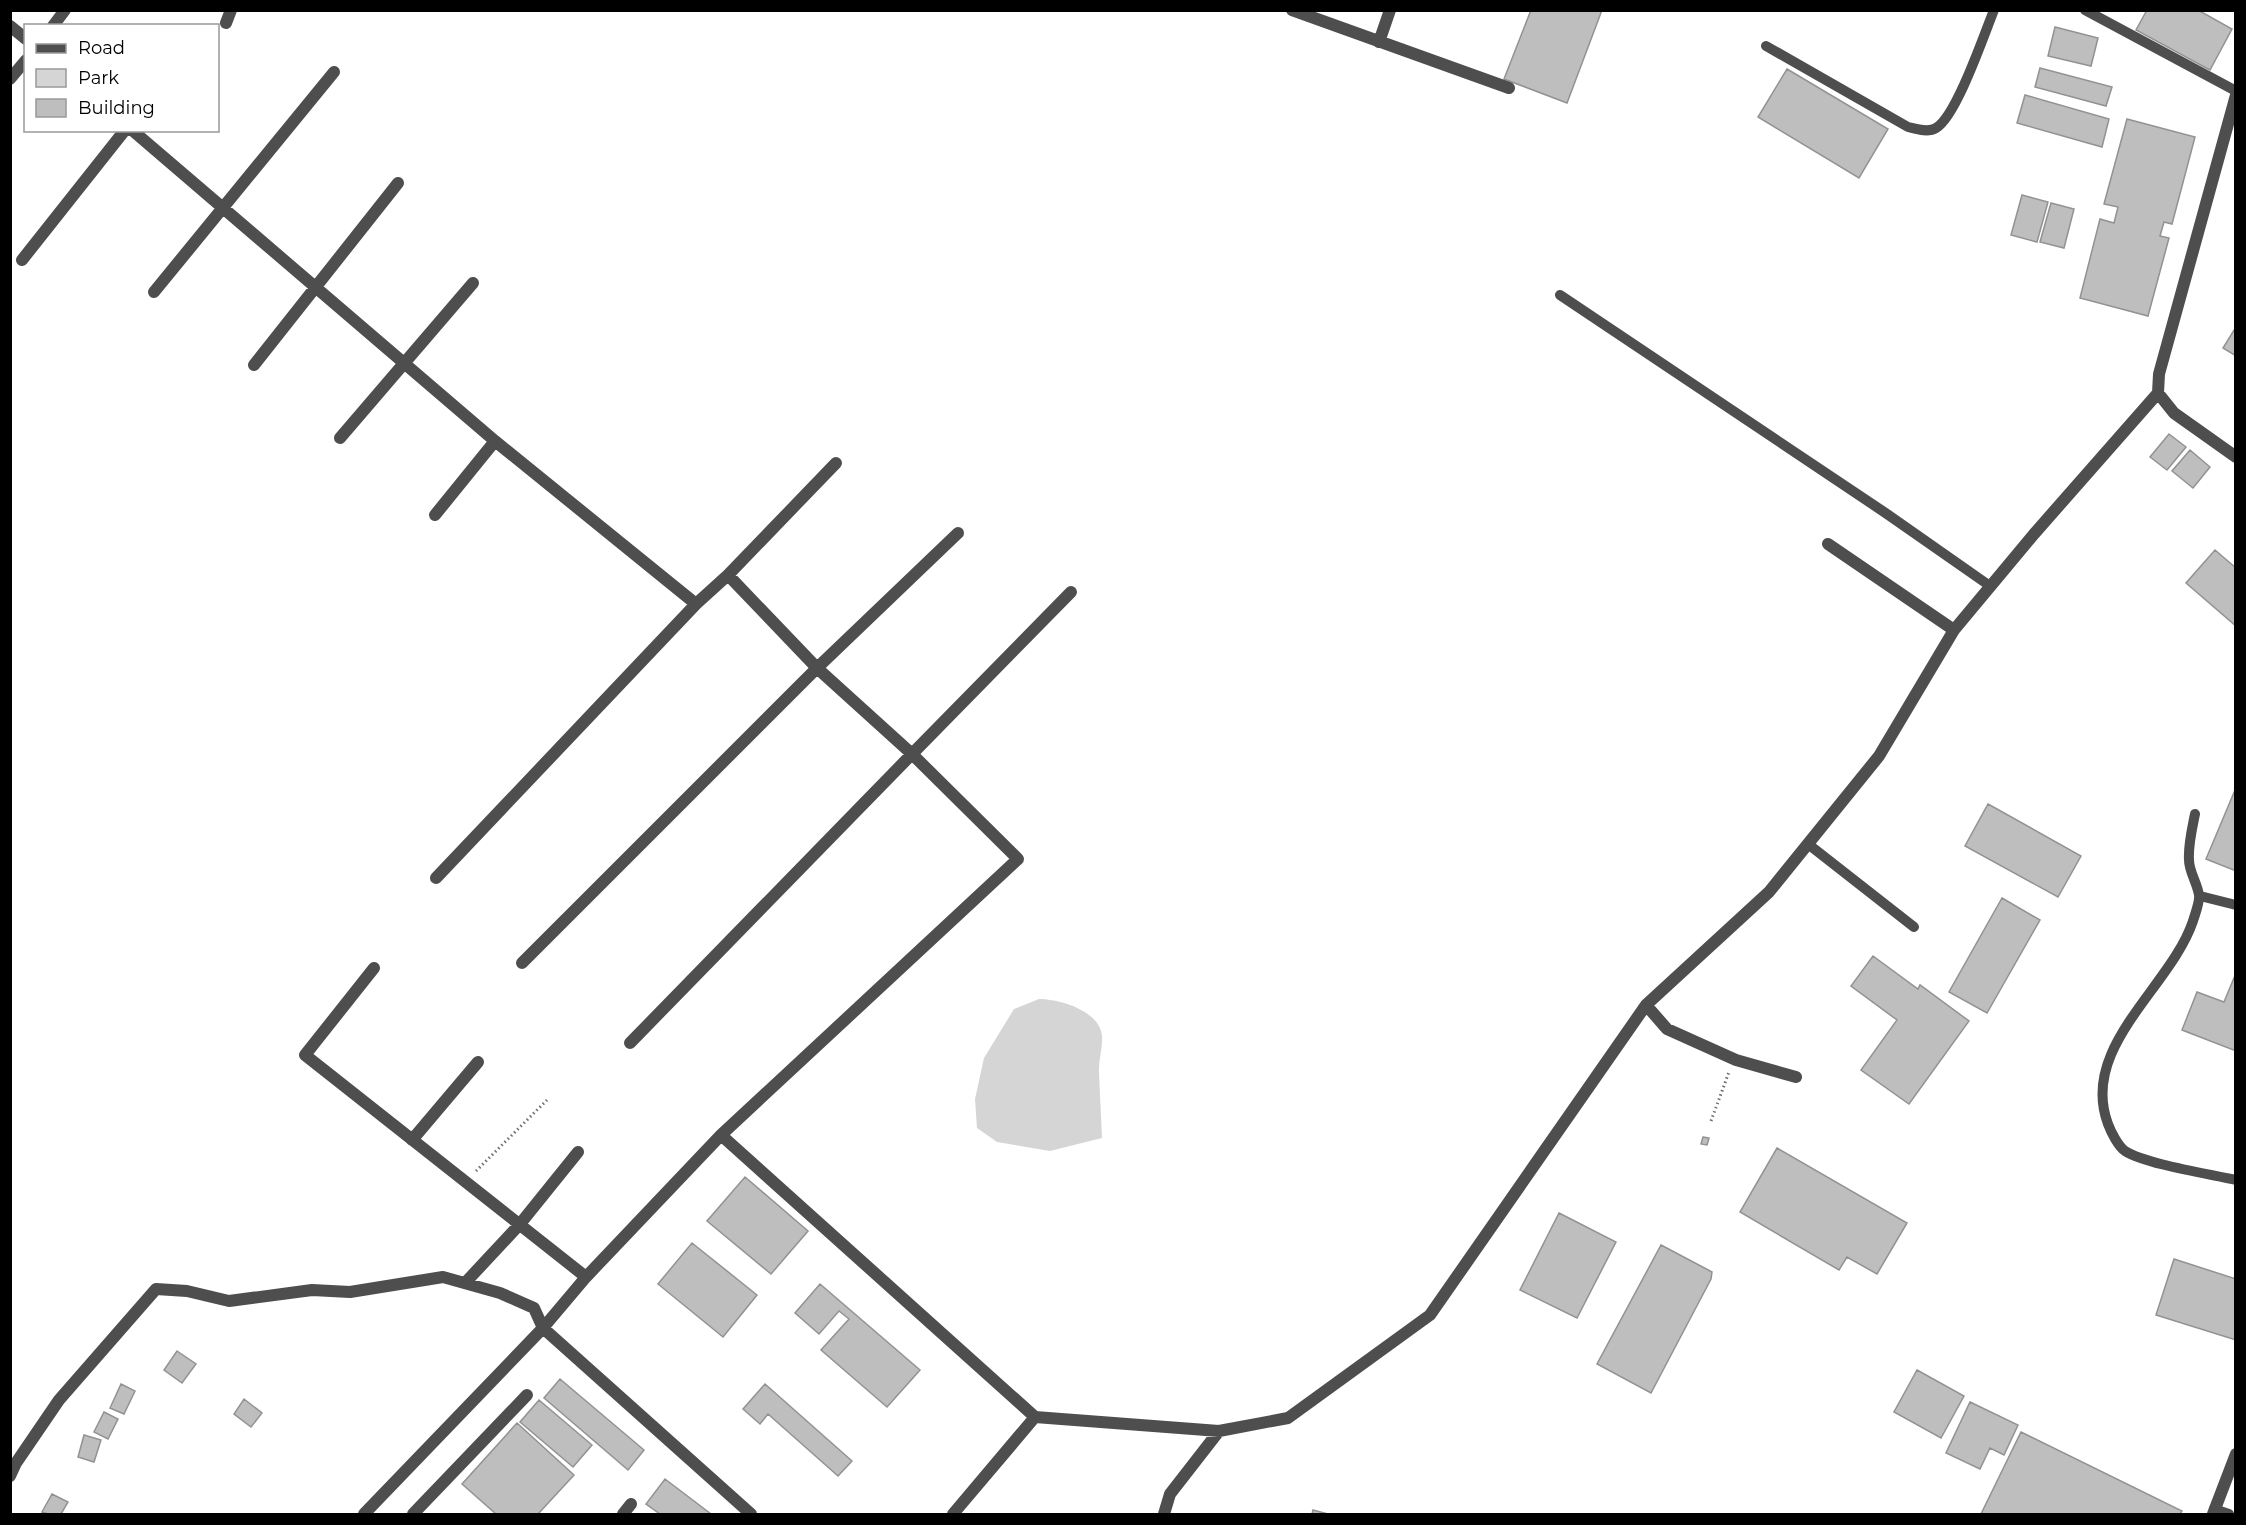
<svg xmlns="http://www.w3.org/2000/svg" width="2246" height="1525" viewBox="0 0 2246 1525" font-family="Montserrat,sans-serif">
	<style>
		.green { fill: #d5d5d5 }
		.building { fill: #bebebe; stroke: #929292; stroke-width: 1.5 }
		.lines { fill: none; stroke-linecap: round; stroke-linejoin: round }
		.path { stroke: #707070; stroke-width: 3; stroke-dasharray: 1.5 3; stroke-linecap: butt }
		.service { stroke: #4e4e4e; stroke-width: 10 }
		.minor { stroke: #4e4e4e; stroke-width: 12 }
	</style>
	<rect width="100%" height="100%" fill="#fff"/>
	<path class="green" d="M1039,999C1060,999 1100,1011 1102,1036C1103,1048 1098,1061 1099,1073C1100,1095 1101,1116 1102,1138L1050,1151L997,1142L977,1128L975,1099L984,1058L1014,1009Z"/>
	<path class="building" d="M1531,10H1602L1567,103L1504,79Z
		M2147,10H2198L2232,29L2210,70L2136,30Z
		M2055,27L2098,38L2091,66L2048,56Z
		M2040,68L2112,87L2106,106L2035,87Z
		M1787,69L1888,129L1859,178L1758,117Z
		M2025,95L2109,119L2102,147L2017,123Z
		M2127,119L2195,137L2172,224L2164,222L2160,236L2169,238L2148,316L2080,298L2100,219L2114,223L2118,207L2104,204Z
		M2022,195L2048,202L2037,242L2011,235Z
		M2051,203L2074,209L2064,248L2040,242Z
		M2236,327V356L2223,348Z
		M2169,434L2186,447L2167,470L2150,457Z
		M2190,450L2210,467L2193,488L2172,471Z
		M2215,550L2236,568V626L2186,583Z
		M2235,790H2236V871L2206,859Z
		M1988,804L2081,856L2058,897L1965,846Z
		M2002,898L2040,920L1987,1013L1949,992Z
		M1873,956L1918,989L1920,985L1969,1021L1909,1104L1861,1070L1897,1020L1851,986Z
		M2236,973V1051L2182,1030L2197,992L2224,1002Z
		M1703,1137L1709,1138L1707,1145L1701,1144Z
		M1777,1148L1907,1223L1877,1274L1847,1257L1839,1270L1740,1212Z
		M745,1177L808,1231L771,1274L707,1221Z
		M1559,1213L1616,1242L1577,1318L1520,1290Z
		M692,1243L757,1295L723,1337L658,1284Z
		M1661,1245L1712,1272L1711,1279L1651,1393L1597,1364Z
		M2174,1259L2236,1279V1340L2156,1315Z
		M820,1284L920,1370L887,1407L821,1350L849,1319L839,1311L819,1334L795,1313Z
		M177,1351L196,1364L182,1383L164,1370Z
		M1917,1370L1964,1396L1941,1438L1894,1412Z
		M560,1379L644,1450L628,1470L544,1398Z
		M121,1384L135,1391L124,1414L110,1408Z
		M765,1384L852,1461L838,1476L768,1414L760,1424L743,1409Z
		M244,1399L262,1413L251,1427L234,1414Z
		M539,1400L592,1445L573,1467L520,1422Z
		M1970,1402L2018,1425L2004,1455L1990,1448L1980,1469L1946,1453Z
		M104,1412L118,1419L108,1439L94,1432Z
		M517,1423L574,1475L538,1514H496L462,1484Z
		M2021,1432L2182,1511L2180,1514H1981Z
		M84,1435L101,1440L94,1462L78,1457Z
		M665,1479L711,1514H660L646,1504Z
		M52,1494L68,1502L61,1514H48L42,1512Z
		M1313,1510L1328,1514H1312Z"/>
	<g class="lines">
		<path class="path" d="M1711,1121L1729,1072
			M476,1171L547,1100"/>
		<path class="service" d="M2085,10L2236,91
			M1766,46L1908,127C1916,129 1928,133 1936,128C1956,117 1984,35 1994,10
			M1560,295L1887,514L1990,586
			M2195,814C2192,829 2188,845 2189,860C2189,872 2197,882 2199,895C2200,902 2195,914 2193,921C2171,987 2079,1047 2108,1124C2111,1132 2118,1146 2125,1151C2145,1164 2210,1174 2236,1180
			M1808,844L1914,927
			M2200,896L2236,905
			M2214,1509L2229,1514"/>
		<path class="minor" d="M1292,10L1509,88
			M226,23L231,10
			M10,26L26,39
			M53,26L65,10
			M1379,42L1390,10
			M10,79L26,60
			M2236,95L2159,374L2158,393L2174,413L2236,457
			M132,130L495,441L696,604L728,575L836,463
			M22,260L125,130
			M154,292L334,72
			M254,365L398,183
			M340,438L473,283
			M435,515L495,441
			M1828,544L1954,630
			M436,878L696,604
			M522,963L817,668L958,533
			M374,968L305,1055L586,1277
			M1646,1005L1667,1029L1736,1060L1796,1077
			M630,1043L912,754L817,668L728,575
			M721,1135L1018,859L912,754L1071,592
			M412,1140L478,1062
			M465,1283L520,1224L578,1152
			M10,1476L16,1463L59,1400L156,1289L187,1291L229,1301L312,1290L350,1292L443,1277L500,1293L534,1308L543,1328L751,1514
			M364,1514L543,1328L586,1277L721,1135L1035,1417L1219,1431L1288,1418L1430,1315L1646,1005L1769,892L1879,756L1954,630L2034,534L2158,393
			M413,1514L527,1395
			M623,1514L631,1504
			M953,1514L1035,1417
			M1164,1514L1170,1494L1219,1431
			M2213,1514L2236,1454"/>
	</g>
	<rect width="2246" height="1525" fill="none" stroke="#000000" stroke-width="24"/>
	<rect x="24" y="24" width="195" height="108" fill="#ffffff" stroke="#999999" stroke-width="1.5"/>
	<rect x="36" y="44" width="30" height="9" fill="#4e4e4e" stroke="#999999" stroke-width="1.5"/>
	<text x="78" y="54" font-size="18" fill="#000000">Road</text>
	<rect x="36" y="69" width="30" height="18" fill="#d5d5d5" stroke="#999999" stroke-width="1.5"/>
	<text x="78" y="84" font-size="18" fill="#000000">Park</text>
	<rect x="36" y="99" width="30" height="18" fill="#bebebe" stroke="#999999" stroke-width="1.5"/>
	<text x="78" y="114" font-size="18" fill="#000000">Building</text>
</svg>
